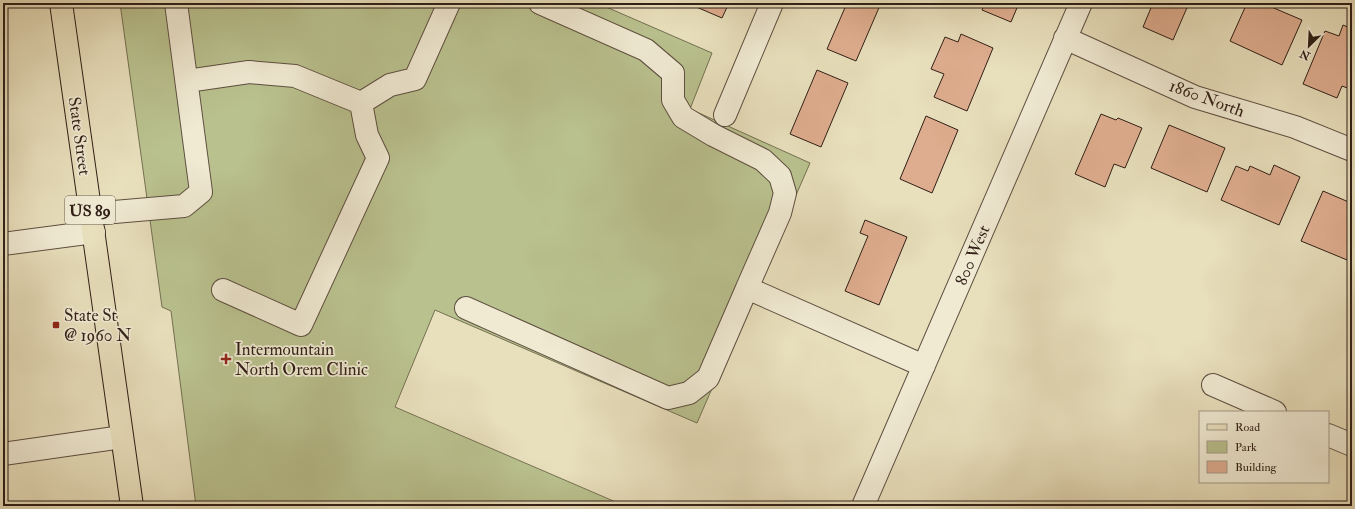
<svg xmlns="http://www.w3.org/2000/svg" width="1355" height="509" viewBox="0 0 1355 509" font-family="'IM FELL Double Pica',serif">
	<style>
		.green { fill: #b9c18e; stroke: #747052 }
		.building { fill: #dead8f; stroke: #301f16 }
		.lines { fill: none; stroke-linecap: round; stroke-linejoin: round }
		.minor-casing { stroke: #5e4f40; stroke-width: 24 }
		.major-casing { stroke: #301f16; stroke-width: 24 }
		.minor { stroke: #f0ead3; stroke-width: 22 }
		.major { stroke: #e8dfbc; stroke-width: 22 }
		.poi-dot { fill: #8f2418; stroke: #f0ead3; stroke-width: 1.5 }
		.labels { text-anchor: middle; stroke-width: 3.5; stroke-linejoin: round; paint-order: stroke }
		.shield { fill: #f0ead3; stroke: #6a5c4f; stroke-width: 1 }
		.shield-label { font-size: 16px; font-weight: bold; fill: #301f16 }
		.street-label { font-size: 17px; fill: #301f16; stroke: #f0ead3 }
		.poi-label { font-size: 17px; fill: #301f16; stroke: #f0ead3; text-anchor: start }
	</style>
	<rect width="100%" height="100%" fill="#e8dfbc"/>
	<filter id="stains"><feTurbulence type="fractalNoise" baseFrequency=".005" numOctaves="4"/><feColorMatrix values="0 0 0 0 .2 0 0 0 0 .09 0 0 0 0 .02 0 0 0 .5 -.17"/></filter>
	<radialGradient id="worn" r=".72"><stop offset=".6" stop-color="#630" stop-opacity="0"/><stop offset="1" stop-color="#630" stop-opacity=".3"/></radialGradient>
	<path class="green" d="M120,3H597L712,53L690,109L810,163L697,423L435,310L395,407L625,506H196L171,311L162,307Z"/>
	<path class="building" d="M687,3H729L722,18Z
		M847,3H881L856,61L827,49Z
		M985,3H1019L1011,22L982,10Z
		M1153,3H1189L1173,40L1143,27Z
		M1247,3H1262L1302,20L1282,65L1230,41Z
		M1343,25L1352,29V85L1350,89L1342,86L1337,98L1303,84L1325,31L1339,36Z
		M961,34L993,48L967,111L934,97L944,74L931,69L945,37L958,42Z
		M817,70L848,83L821,147L790,134Z
		M1101,114L1116,120L1118,118L1142,128L1125,168L1114,164L1105,187L1075,174Z
		M926,116L958,130L932,193L900,179Z
		M1169,125L1225,148L1207,192L1151,168Z
		M1274,165L1300,177L1279,225L1221,200L1236,166L1248,171L1250,166L1270,175Z
		M1323,191L1351,203L1352,201V262L1301,241Z
		M865,220L907,237L879,305L845,291L868,236L860,233Z"/>
	<g class="lines">
		<defs>
			<path id="minor" d="M540,3L646,50L673,73V100L683,117L713,135L763,160L780,176L785,193L780,213L747,288L924,366
				M1065,38L1195,97L1295,127L1352,150
				M187,81L249,72L295,76L361,103L367,135L378,158L301,325L223,290
				M361,103L390,85L415,79L449,3
				M725,115L772,3
				M91,214L184,206L201,192L176,3
				M3,244L94,232
				M466,308L668,398L689,393L708,378L747,288
				M1213,385L1275,412
				M1328,435L1352,445
				M3,454L122,437
				M863,506L1081,3"/>
			<path id="major" d="M61,3L132,506"/>
		</defs>
		<use href="#minor" class="minor-casing"/>
		<use href="#major" class="major-casing"/>
		<use href="#minor" class="minor"/>
		<use href="#major" class="major"/>
	</g>
	<g class="poi-dot">
		<rect x="52" y="321" width="8" height="8" rx="2"/>
		<path d="M224 353h4v4h4v4h-4v4h-4v-4h-4v-4h4z"/>
	</g>
	<g class="labels">
		<rect class="shield" x="65" y="196" width="50" height="28" rx="3"/>
		<g class="shield-label">
			<text x="90" y="216">US 89</text>
		</g>
		<g class="street-label">
			<text transform="translate(1207 98) rotate(20)" y="6">1860 North</text>
			<text transform="translate(80 136) rotate(82)" y="6">State Street</text>
			<text transform="translate(972 255) rotate(-67)" y="6">800 West</text>
		</g>
		<g class="poi-label">
			<text x="64" y="321">State St<tspan x="64" dy="20">@ 1960 N</tspan></text>
			<text x="235" y="355">Intermountain<tspan x="235" dy="20">North Orem Clinic</tspan></text>
		</g>
	</g>
	<rect width="1355" height="509" fill="none" stroke="#e8dfbc" stroke-width="16"/>
	<rect x="4" y="4" width="1347" height="501" fill="none" stroke="#301f16" stroke-width="2"/>
	<rect x="8" y="8" width="1339" height="493" fill="none" stroke="#301f16"/>
	<rect x="1199" y="411" width="130" height="72" fill="#f0ead3" stroke="#a39987"/>
	<rect x="1207" y="424" width="20" height="6" fill="#e8dfbc" stroke="#a39987"/>
	<text x="1235" y="431" font-size="12" fill="#301f16">Road</text>
	<rect x="1207" y="441" width="20" height="12" fill="#b9c18e" stroke="#a39987"/>
	<text x="1235" y="451" font-size="12" fill="#301f16">Park</text>
	<rect x="1207" y="461" width="20" height="12" fill="#dead8f" stroke="#a39987"/>
	<text x="1235" y="471" font-size="12" fill="#301f16">Building</text>
	<g transform="translate(1309 46) rotate(204)" stroke="#f0ead3" stroke-width="3" paint-order="stroke">
	<path d="M0-3L7 15L0 10L-7 15Z" fill="#301f16"/>
	<text y="-6" font-size="11" font-weight="bold" text-anchor="middle" fill="#301f16">N</text>
	</g>
	<rect width="100%" height="100%" filter="url(#stains)"/>
	<rect width="100%" height="100%" fill="url(#worn)"/>
</svg>
